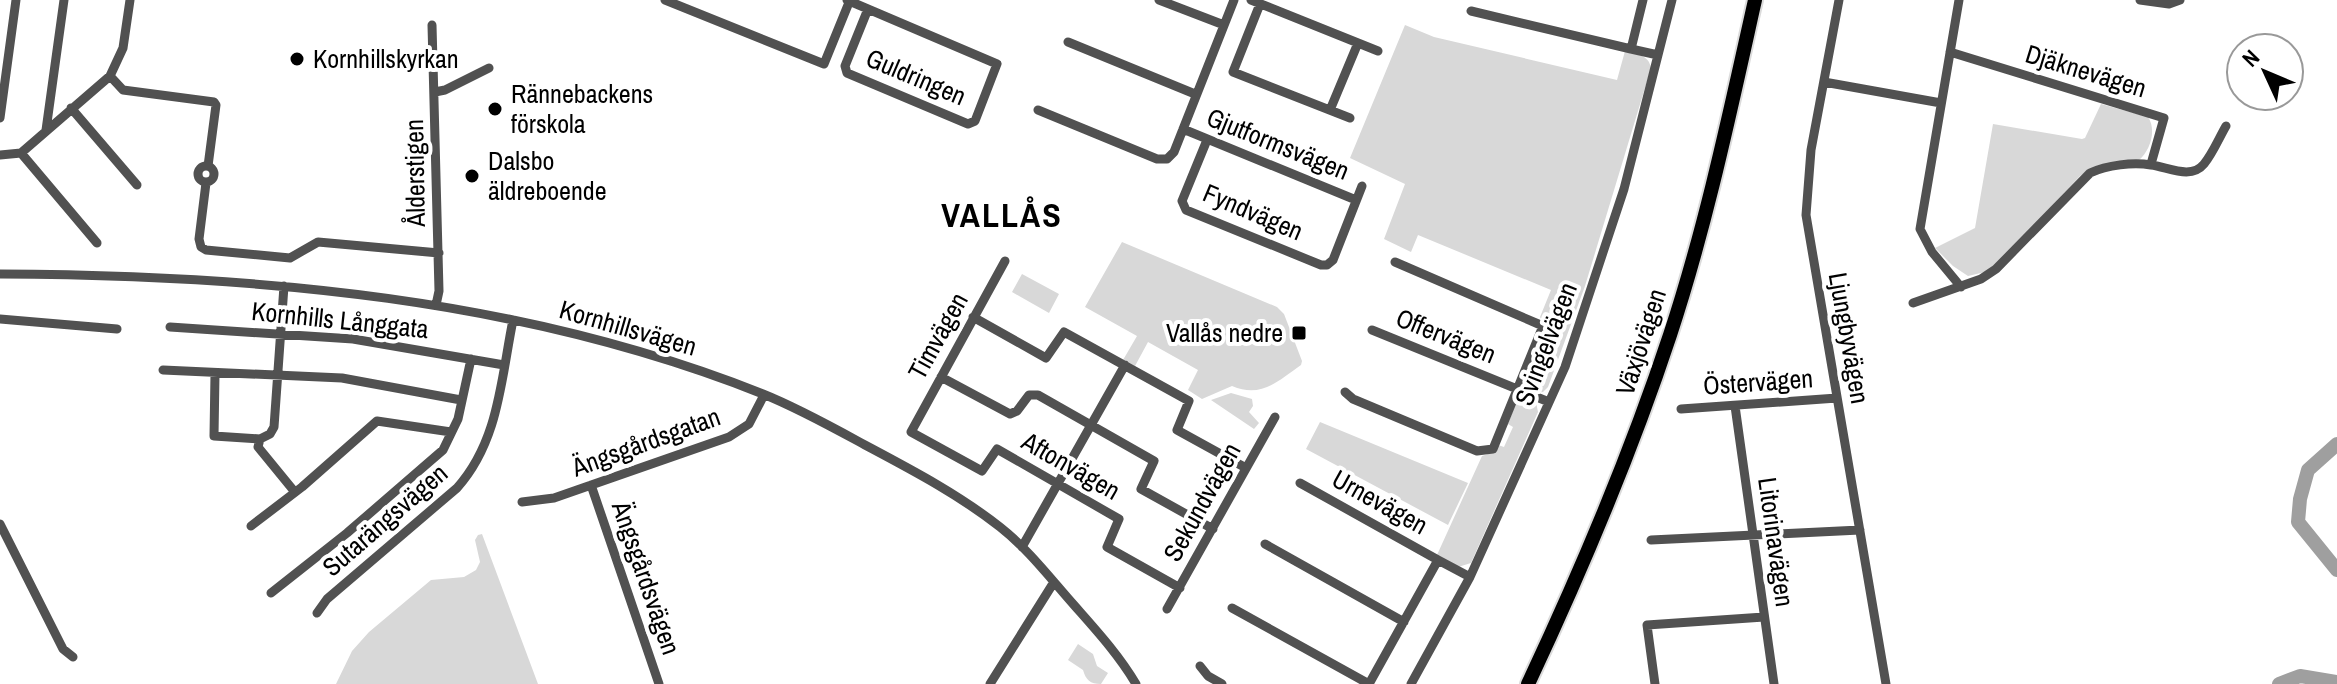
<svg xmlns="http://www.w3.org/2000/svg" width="2337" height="684" viewBox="0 0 2337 684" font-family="'Archivo Narrow',sans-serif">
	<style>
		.green { fill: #d8d8d8 }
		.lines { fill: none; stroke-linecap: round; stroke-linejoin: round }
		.river { stroke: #9f9f9f; stroke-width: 14 }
		.highway-casing { stroke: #dbdbdb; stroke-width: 18 }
		.minor { stroke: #515151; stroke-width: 9 }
		.highway { stroke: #000; stroke-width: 14 }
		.poi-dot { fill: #000; stroke: #fff; stroke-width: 3 }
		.labels { text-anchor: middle; stroke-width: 8; stroke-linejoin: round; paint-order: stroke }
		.poi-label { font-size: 26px; fill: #000; stroke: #fff; text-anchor: start }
		.street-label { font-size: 26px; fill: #000; stroke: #fff }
		.district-label { font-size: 34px; font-weight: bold; letter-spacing: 2px; fill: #000; stroke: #fff }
	</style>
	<rect width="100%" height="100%" fill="#fff"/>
	<path class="green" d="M1405,25L1434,37L1617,80L1625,51C1637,54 1649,55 1651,68L1585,286L1548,387L1543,392C1516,395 1528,372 1533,357L1539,359L1549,339L1543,336L1546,328L1540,317L1551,290L1418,235L1411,252L1384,239L1405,184L1350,158Z
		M2101,104L2148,117C2157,130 2150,151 2139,160L2088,170L2080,176L2000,261L1985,272L1968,276L1953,266L1935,248L1975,228L1993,124L2082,139L2085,138Z
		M1122,242L1277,307L1284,314L1302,361L1301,365C1277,382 1261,398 1232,386L1202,399L1188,390L1198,370L1148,342L1135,366L1123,360L1137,336L1085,307Z
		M1022,274L1059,294L1049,313L1012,292Z
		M1231,393L1252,399L1253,406L1249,412L1259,423L1254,429L1211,400Z
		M1525,397L1536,402L1538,412L1471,563L1458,567L1437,555L1482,456L1494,452L1498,445L1504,447L1513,427L1508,424L1517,400Z
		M1320,422L1468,483L1448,525L1306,449Z
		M482,534L538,684H336L352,651L369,632L431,580L464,577L476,570L480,562L475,540L478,535Z
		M1078,644L1093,654L1097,666L1108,673L1101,684C1090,684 1086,680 1083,670L1068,660Z"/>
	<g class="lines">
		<path class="river" d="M2337,444L2308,470L2300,499L2298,522L2337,570
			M2279,684L2300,676L2337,682"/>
		<defs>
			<path id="highway" d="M1528,684C1582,569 1630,456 1670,335C1706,226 1730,112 1755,0"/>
		</defs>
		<use href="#highway" class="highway-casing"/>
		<path class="minor" d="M665,0L824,64L850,0
			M847,0L997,64L975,121L968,124L847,73L845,66L868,9
			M1159,0L1224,25
			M1251,0L1378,51
			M1643,0L1631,49L1658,55
			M1839,0L1811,150L1806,215L1886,684
			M1959,0L1920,229L1932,252L1961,287
			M2140,0L2169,4L2180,0
			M1260,4L1233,72L1350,118
			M1471,11L1631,49
			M432,25L439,291L436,305
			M1068,42L1195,94
			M1950,52L2164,118L2151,164
			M110,76L123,90L214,102L216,105L208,166
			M1824,82L1941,103
			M435,92L445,90L489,68
			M71,108L137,185
			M1038,110L1157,159H1167L1174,152L1234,0
			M1330,110L1358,43
			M0,118L16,0
			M1183,129L1356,200
			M46,130L64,0
			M1207,140L1182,201L1186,210L1321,265H1327L1333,260L1362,186
			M21,153L97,243
			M0,155L21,153L110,76L123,48L130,0
			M198 174a8 8 0 1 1 16 0a8 8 0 1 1-16 0Z
			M206,183L199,239L201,247L206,250L290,258L318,242L439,253
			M1005,261L911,432L982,471L997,449L1119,519L1107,547L1180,588
			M0,274C258,275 522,298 763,394C798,408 832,427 865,445C912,470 958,494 1000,527C1028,549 1050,578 1074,605C1096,630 1119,655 1136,684
			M284,286L274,427L270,434L260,439L258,447L294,491
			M1913,303L1981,279L1996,269L2090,173C2107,165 2133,162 2151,165C2168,167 2191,180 2204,164C2213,153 2219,138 2226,126
			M973,317L1046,358L1064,332L1189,401L1177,430L1246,468
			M0,319L117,329
			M170,327L353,339L504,365
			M1372,330L1549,402
			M163,370L342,378L461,400
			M215,374L214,436L260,439
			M941,377L1010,414L1017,411L1029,395H1038L1154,461L1141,489L1213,529
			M1345,392L1353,399L1477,451L1493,449L1543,326L1395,262
			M1735,406L1774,684
			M1681,409L1837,398
			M1300,483L1438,560
			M591,485L659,684
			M522,502L554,498L729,437L749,424L764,395
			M0,524L63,649L73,657
			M251,526L302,487L377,421L451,432
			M1651,540L1860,530
			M1265,544L1404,622
			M1022,547L1125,365
			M271,593L347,533L443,450L458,419L471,359
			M1232,608L1369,684
			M1167,609L1275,417
			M317,613L327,599L457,488C499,441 501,379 513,320
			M1200,666L1208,676L1222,684
			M990,684L1054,582
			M1369,684L1438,560L1470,577
			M1411,684L1470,577L1565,367L1624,189L1672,0
			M1655,684L1647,625L1764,617"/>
		<use href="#highway" class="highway"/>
	</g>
	<g class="poi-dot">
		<circle cx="297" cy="59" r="8"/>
		<circle cx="495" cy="109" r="8"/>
		<circle cx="472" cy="176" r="8"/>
		<rect x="1291" y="325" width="16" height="16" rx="4"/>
	</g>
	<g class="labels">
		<g class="poi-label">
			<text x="313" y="68">Kornhillskyrkan</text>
			<text x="511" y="103">Rännebackens<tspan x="511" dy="30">förskola</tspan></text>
			<text x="488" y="170">Dalsbo<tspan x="488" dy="30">äldreboende</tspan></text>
			<text x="1283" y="342" text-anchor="end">Vallås nedre</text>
		</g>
		<g class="street-label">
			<text transform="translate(2086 71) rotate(17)" y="9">Djäknevägen</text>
			<text transform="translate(916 77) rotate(23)" y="9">Guldringen</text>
			<text transform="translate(1278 144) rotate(22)" y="9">Gjutformsvägen</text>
			<text transform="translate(415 173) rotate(-91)" y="9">Ålderstigen</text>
			<text transform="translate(1253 212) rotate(23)" y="9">Fyndvägen</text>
			<text transform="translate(340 320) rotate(6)" y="9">Kornhills Långgata</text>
			<text transform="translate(628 328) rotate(16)" y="9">Kornhillsvägen</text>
			<text transform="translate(938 336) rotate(-61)" y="9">Timvägen</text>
			<text transform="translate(1446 336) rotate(22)" y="9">Offervägen</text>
			<text transform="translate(1849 338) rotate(80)" y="9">Ljungbyvägen</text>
			<text transform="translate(1641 342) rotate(-72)" y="9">Växjövägen</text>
			<text transform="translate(1546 344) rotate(-69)" y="9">Svingelvägen</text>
			<text transform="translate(1758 382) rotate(-4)" y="9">Östervägen</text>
			<text transform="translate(646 442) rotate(-20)" y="9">Ängsgårdsgatan</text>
			<text transform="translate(1071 466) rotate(30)" y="9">Aftonvägen</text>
			<text transform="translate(1202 502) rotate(-61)" y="9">Sekundvägen</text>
			<text transform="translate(1380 502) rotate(29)" y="9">Urnevägen</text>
			<text transform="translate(385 520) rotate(-41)" y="9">Sutarängsvägen</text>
			<text transform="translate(1776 542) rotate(82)" y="9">Litorinavägen</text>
			<text transform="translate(646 578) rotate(71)" y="9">Ängsgårdsvägen</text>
		</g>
		<g class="district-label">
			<text x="1002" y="227">VALLÅS</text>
		</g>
	</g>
	<g transform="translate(2265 72) rotate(314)"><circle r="38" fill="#ffffff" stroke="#999999" stroke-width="2"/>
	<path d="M0-6L14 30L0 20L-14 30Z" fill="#000000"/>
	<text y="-12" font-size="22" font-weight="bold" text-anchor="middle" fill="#000000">N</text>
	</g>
</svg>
